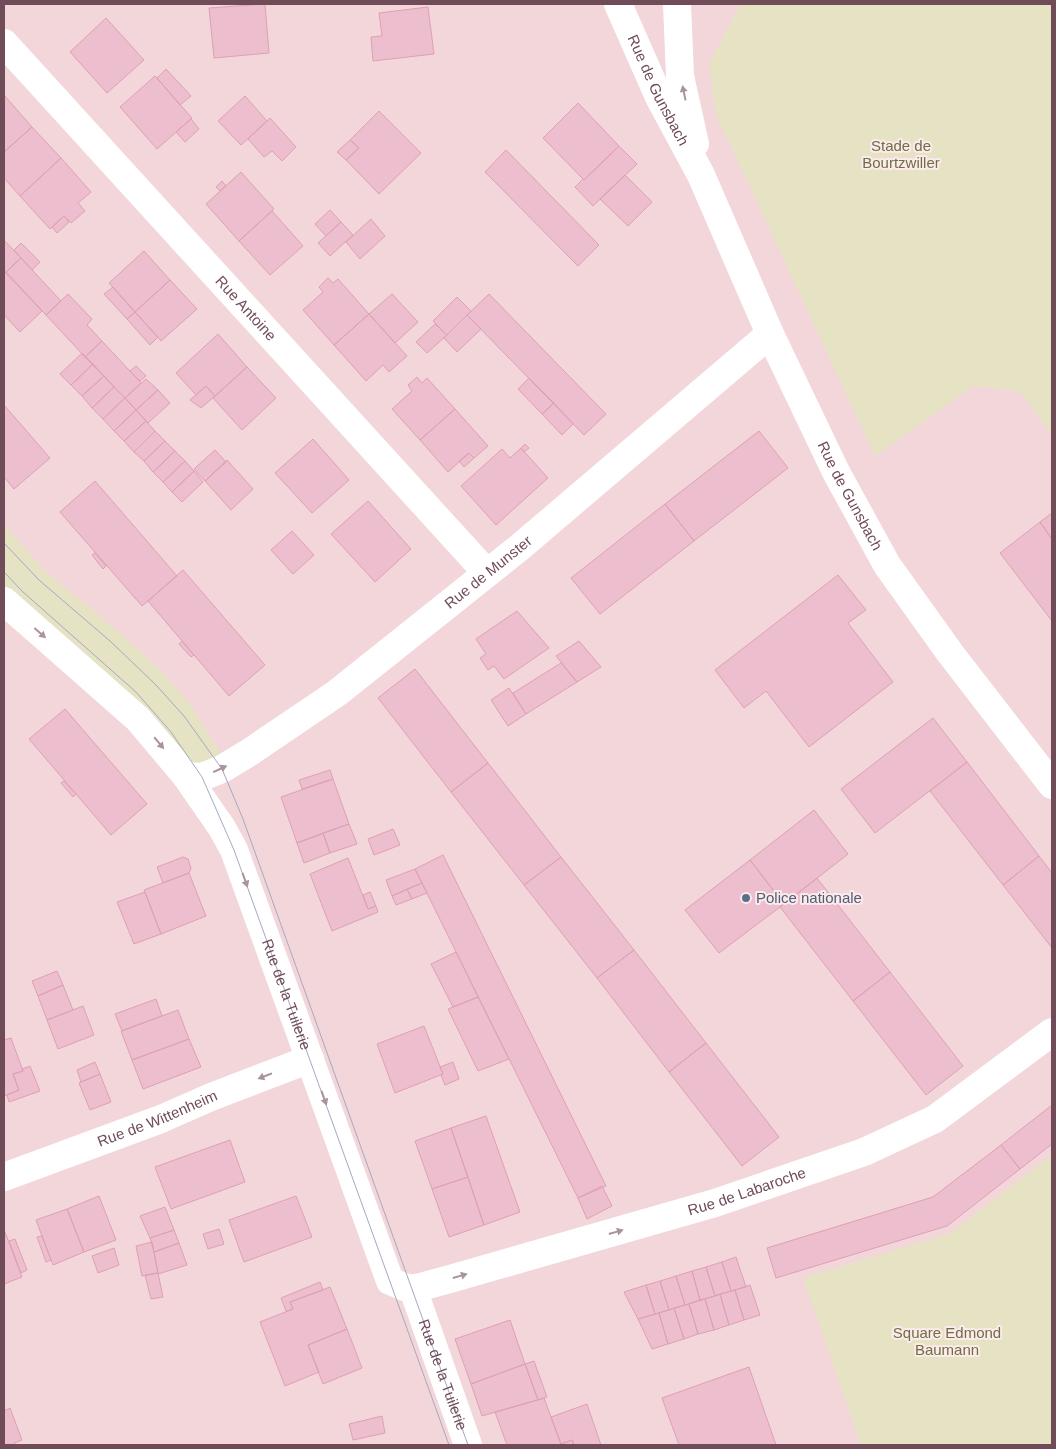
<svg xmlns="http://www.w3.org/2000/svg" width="1056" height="1449" viewBox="0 0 1056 1449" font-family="Arial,sans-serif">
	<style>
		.residential { fill: #f3d6da }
		.green { fill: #e6e2c4 }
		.building { fill: #edbecd; stroke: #dea0b4 }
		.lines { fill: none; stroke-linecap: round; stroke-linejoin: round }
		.minor { stroke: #fff; stroke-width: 28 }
		.tram { stroke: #a4a9c2; stroke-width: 1 }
		.oneway { fill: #a9949b }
		.service-dot { fill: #5c6f8a; stroke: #fdeaec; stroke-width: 2 }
		.labels { text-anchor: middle; stroke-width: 4; stroke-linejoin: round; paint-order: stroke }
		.street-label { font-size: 15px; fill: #704c59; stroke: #fdeaec }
		.park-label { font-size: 15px; fill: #6f6f42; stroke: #fdeaec }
		.service-label { font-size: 15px; fill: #4e5e75; stroke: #fdeaec; text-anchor: start }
	</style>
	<rect width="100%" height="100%" fill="#fae4e6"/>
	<path class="residential" d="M4,4H1052V1445H4Z"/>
	<path class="green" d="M740,4H1052V436L1021,392L974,386L875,456L716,114L709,64Z
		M4,524L44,570L118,631L163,673L191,705L224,759L193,766L4,596Z
		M1052,1154V1445H861L803,1278L951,1233Z"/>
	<path class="building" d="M265,4L269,53L214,58L209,8Z
		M428,7L434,54L373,61L371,37L382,36L379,13Z
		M106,18L144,60L107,93L70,52Z
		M166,69L191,96L180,105L157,78Z
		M155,76L192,118L157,149L120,107Z
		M4,95L32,127L4,152Z
		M245,96L267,121L241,145L218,121Z
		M578,103L619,146L584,180L543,138Z
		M379,111L421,153L379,194L346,160L359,148L350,140Z
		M270,118L296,147L282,161L272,151L264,157L248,139Z
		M191,119L199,129L185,142L176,132Z
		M32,127L61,158L20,196L4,178V152Z
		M350,140L359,148L346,160L337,152Z
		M619,146L637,164L593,206L575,187L583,179L584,180Z
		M506,150L599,245L578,266L485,172Z
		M61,158L91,192L78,203L85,211L71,223L64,216L50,229L20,196Z
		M241,172L274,209L239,241L206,204Z
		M625,175L652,202L628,226L600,199Z
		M222,181L226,186L220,191L216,187Z
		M330,210L341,222L326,236L315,224Z
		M272,211L303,246L270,275L239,241Z
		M64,216L69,222L57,233L52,227Z
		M371,219L385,236L360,259L346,242Z
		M341,222L353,235L330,256L318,243Z
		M4,240L21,258L6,272L4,271Z
		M21,243L40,262L32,270L14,250Z
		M144,251L170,280L135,312L109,283Z
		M21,258L61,301L46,315L6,272Z
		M4,271L42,311L20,332L4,315Z
		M328,278L333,283L338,279L369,314L334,345L303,310L323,292L319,287Z
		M170,280L197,309L161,341L135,312Z
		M113,287L135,312L127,319L104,294Z
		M68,294L92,319L87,325L102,341L85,357L46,315Z
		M392,294L418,322L395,343L369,314Z
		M489,294L606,414L584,435L467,315Z
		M457,297L471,311L447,335L433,321Z
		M135,312L158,337L150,345L127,319Z
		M369,314L407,356L389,372L383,365L366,381L334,345Z
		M467,315L481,329L457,352L444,338Z
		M435,324L447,335L427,353L416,342Z
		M218,334L247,367L215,396L206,386L196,395L176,373Z
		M102,341L141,383L125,398L85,357Z
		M82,353L93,364L71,385L60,374Z
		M93,364L104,376L82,396L71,385Z
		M136,366L146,376L140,381L130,371Z
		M247,367L276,398L242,430L213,398Z
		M104,376L114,387L92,408L82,396Z
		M417,377L422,383L427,378L455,409L420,440L392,409L412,391L408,385Z
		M529,378L554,403L542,414L518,389Z
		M146,379L158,390L136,410L125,398Z
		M206,386L215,396L201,408L190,400Z
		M114,387L125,398L103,419L92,408Z
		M158,390L170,403L148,423L136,410Z
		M125,398L136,410L114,431L103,419Z
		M554,403L573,424L562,435L542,414Z
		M4,405L50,458L14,489L4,477Z
		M455,409L488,446L474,458L469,453L448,472L420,440Z
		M136,410L146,421L124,441L114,431Z
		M146,421L155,431L134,452L124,441Z
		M155,431L165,441L144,461L134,452Z
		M759,431L788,468L694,541L665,504Z
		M313,439L349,480L312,513L275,473Z
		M165,441L175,451L153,472L144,461Z
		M525,444L529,448L524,452L521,448Z
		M521,448L548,478L496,525L461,486L502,449L510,458Z
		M215,450L226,462L205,481L194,469Z
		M175,451L185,461L163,482L153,472Z
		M469,453L474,458L464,467L459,461Z
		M227,460L253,489L231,510L205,481Z
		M185,461L194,471L172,492L163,482Z
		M194,471L203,482L182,502L172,492Z
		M95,481L177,576L142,606L60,512Z
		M368,501L411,549L375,582L331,534Z
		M665,504L694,541L600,614L571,578Z
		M1052,513V539L1040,522Z
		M1040,522L1052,539V621L1000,553Z
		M292,531L314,555L293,574L271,550Z
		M95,553L106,566L103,569L92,555Z
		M183,570L265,665L229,696L148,601Z
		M838,575L866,610L848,623L893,682L809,747L766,691L744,708L715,670Z
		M517,611L549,648L504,679L494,666L488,670L480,658L486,654L476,639Z
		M182,641L194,655L191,657L179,644Z
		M579,641L601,667L577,682L556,656Z
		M561,663L577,682L526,714L513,693Z
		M415,669L488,763L451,792L378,698Z
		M509,688L526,714L508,726L491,700Z
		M65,709L147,804L111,835L29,739Z
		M933,718L967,762L875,833L841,789Z
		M967,762L1039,856L1003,885L930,791Z
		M488,763L561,857L524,885L451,792Z
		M330,770L333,779L302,789L299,780Z
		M333,779L349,824L297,843L281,797Z
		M64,781L76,794L73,797L61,783Z
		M814,810L848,854L784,904L750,860Z
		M349,824L357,844L330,853L323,833Z
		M393,829L400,845L374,855L368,839Z
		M323,833L330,853L304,863L297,843Z
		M443,855L606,1186L578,1198L415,869Z
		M1039,856L1052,873V948L1003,885Z
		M183,857L188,859L191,868L189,873L163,883L157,867Z
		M561,857L634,950L597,978L524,885Z
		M348,858L368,909L376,906L378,912L332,931L310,874Z
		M750,860L784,904L719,953L685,910Z
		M415,869L422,883L392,896L386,880Z
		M189,873L206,916L161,934L144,890Z
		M817,878L890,972L853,1001L780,907Z
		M422,883L427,893L412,899L407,889Z
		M407,889L412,899L396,905L392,896Z
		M145,892L161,934L134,944L117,902Z
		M370,892L376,906L368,909L363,895Z
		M634,950L706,1043L669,1072L597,978Z
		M456,952L478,997L453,1007L431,964Z
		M57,971L63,985L38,996L32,981Z
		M890,972L963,1066L926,1095L853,1001Z
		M63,985L73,1010L47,1020L38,996Z
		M478,997L509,1059L478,1071L448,1009Z
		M156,999L162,1016L122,1031L115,1014Z
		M83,1006L94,1035L58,1049L47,1020Z
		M178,1010L189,1039L132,1060L121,1031Z
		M424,1026L443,1074L395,1093L377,1044Z
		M11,1038L23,1071L13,1074L19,1090L4,1096V1040Z
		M189,1039L201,1067L143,1089L132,1060Z
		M706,1043L779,1137L742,1166L669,1072Z
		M95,1062L100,1074L81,1082L77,1070Z
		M453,1062L459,1079L445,1085L441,1075L443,1074L440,1067Z
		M30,1066L40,1091L9,1102L7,1095L19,1090L13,1074L23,1071L22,1069Z
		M100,1074L111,1102L90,1110L79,1083Z
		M1052,1105V1144L1020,1169L1001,1145Z
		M486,1116L520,1212L484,1225L451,1128Z
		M451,1128L468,1177L432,1189L415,1141Z
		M230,1140L245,1182L171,1209L155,1167Z
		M1001,1145L1020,1169L947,1226L776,1278L767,1248L933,1197Z
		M468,1177L484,1225L449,1237L432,1189Z
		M602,1186L612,1206L587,1219L578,1198Z
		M99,1196L116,1240L84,1252L67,1209Z
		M296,1196L312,1237L244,1262L229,1220Z
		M165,1207L174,1230L150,1238L140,1216Z
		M67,1209L84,1252L53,1265L36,1220Z
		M219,1229L224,1244L208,1249L203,1234Z
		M174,1230L179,1243L154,1252L150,1238Z
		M5,1232L22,1277L4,1284V1233Z
		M42,1236L51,1260L46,1262L37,1237Z
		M15,1239L27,1270L21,1273L9,1241Z
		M152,1242L158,1273L142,1276L136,1246Z
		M179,1243L187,1265L158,1274L154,1252Z
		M114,1248L119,1265L98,1273L92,1256Z
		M736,1257L746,1287L731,1291L722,1262Z
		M722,1262L731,1291L715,1296L706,1267Z
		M706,1267L715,1296L700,1300L692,1271Z
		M692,1271L700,1300L685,1305L676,1276Z
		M158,1273L163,1297L151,1299L145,1275Z
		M676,1276L685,1305L669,1310L660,1281Z
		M660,1281L669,1310L655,1314L646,1285Z
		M320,1282L323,1290L290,1302L293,1309L286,1311L281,1298Z
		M646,1285L655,1314L638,1319L624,1292Z
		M750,1285L760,1315L744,1320L735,1290Z
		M330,1287L347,1329L308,1345L319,1372L285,1386L260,1322L293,1309L290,1302Z
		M735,1290L744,1320L729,1325L720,1294Z
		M720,1294L729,1325L714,1330L705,1299Z
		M705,1299L714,1330L698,1334L689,1304Z
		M689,1304L698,1334L684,1339L674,1308Z
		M674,1308L684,1339L668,1344L659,1313Z
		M659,1313L668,1344L652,1349L638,1319Z
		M510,1320L525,1364L471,1384L455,1339Z
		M347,1329L362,1368L323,1384L308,1345Z
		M534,1361L547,1397L538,1400L525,1364Z
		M525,1364L538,1400L482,1416L471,1384Z
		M749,1367L776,1445H679L662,1398Z
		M544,1398L561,1444L572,1440L574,1445H507L495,1412Z
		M587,1404L601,1445H574L572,1440L561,1444L551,1417Z
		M10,1408L22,1440L14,1443L15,1445H4V1411Z
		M382,1416L385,1433L353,1440L349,1424Z"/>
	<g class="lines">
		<g class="minor">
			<path id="s1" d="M618,4L659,97L701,175L770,334L836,472L887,565L950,653L1052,785"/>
			<path d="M677,4L680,76L695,144"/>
			<path id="s2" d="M4,43L487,573"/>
			<path id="s3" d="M4,601L138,719L186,776L222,828L234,850L390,1281L404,1287L413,1289L450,1279L715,1203L864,1152L935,1119L1052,1032"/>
			<path id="s4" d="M186,776L202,777L222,769L250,752L337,693L520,547L770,334"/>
			<path id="s5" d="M4,1177L161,1119L211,1097L310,1059"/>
			<path d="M413,1289L468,1445"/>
		</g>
		<g class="tram">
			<path id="s6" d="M4,543L39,580L110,641L155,684L184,716L222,769L243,819L468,1445"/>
			<path d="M4,572L23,592L136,692L171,732L202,777L234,850L449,1445"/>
		</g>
	</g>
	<defs><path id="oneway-solid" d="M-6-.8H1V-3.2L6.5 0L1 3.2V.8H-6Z" transform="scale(1.25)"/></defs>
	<g class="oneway">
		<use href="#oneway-solid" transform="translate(684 93) rotate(-102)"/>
		<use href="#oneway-solid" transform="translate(40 633) rotate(41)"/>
		<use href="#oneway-solid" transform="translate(159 743) rotate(50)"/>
		<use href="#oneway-solid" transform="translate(220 769) rotate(-25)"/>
		<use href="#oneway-solid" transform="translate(245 880) rotate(70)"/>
		<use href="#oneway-solid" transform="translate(265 1076) rotate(159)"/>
		<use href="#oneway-solid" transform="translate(324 1098) rotate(70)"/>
		<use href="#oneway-solid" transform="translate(616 1232) rotate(-16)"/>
		<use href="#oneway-solid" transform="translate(460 1276) rotate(-16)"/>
	</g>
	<circle class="service-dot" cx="746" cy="898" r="5"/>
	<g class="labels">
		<g class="street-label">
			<text dy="5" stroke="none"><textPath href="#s1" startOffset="95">Rue de Gunsbach</textPath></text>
			<text dy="5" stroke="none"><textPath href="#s2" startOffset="359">Rue Antoine</textPath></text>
			<text dy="5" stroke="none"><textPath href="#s1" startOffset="544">Rue de Gunsbach</textPath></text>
			<text dy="5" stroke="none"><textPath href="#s4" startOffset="369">Rue de Munster</textPath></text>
			<text dy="5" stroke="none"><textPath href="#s3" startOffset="495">Rue de la Tuilerie</textPath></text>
			<text dy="5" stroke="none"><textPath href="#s5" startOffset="164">Rue de Wittenheim</textPath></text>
			<text dy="5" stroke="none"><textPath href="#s3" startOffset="1172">Rue de Labaroche</textPath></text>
			<text dy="5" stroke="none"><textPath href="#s6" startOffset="960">Rue de la Tuilerie</textPath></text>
		</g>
		<g class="park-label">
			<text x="901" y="151">Stade de<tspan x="901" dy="17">Bourtzwiller</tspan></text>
			<text x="947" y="1338">Square Edmond<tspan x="947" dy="17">Baumann</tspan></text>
		</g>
		<g class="service-label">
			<text x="756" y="903">Police nationale</text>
		</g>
	</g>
	<rect width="1056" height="1449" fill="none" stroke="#704c59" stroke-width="10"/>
</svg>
